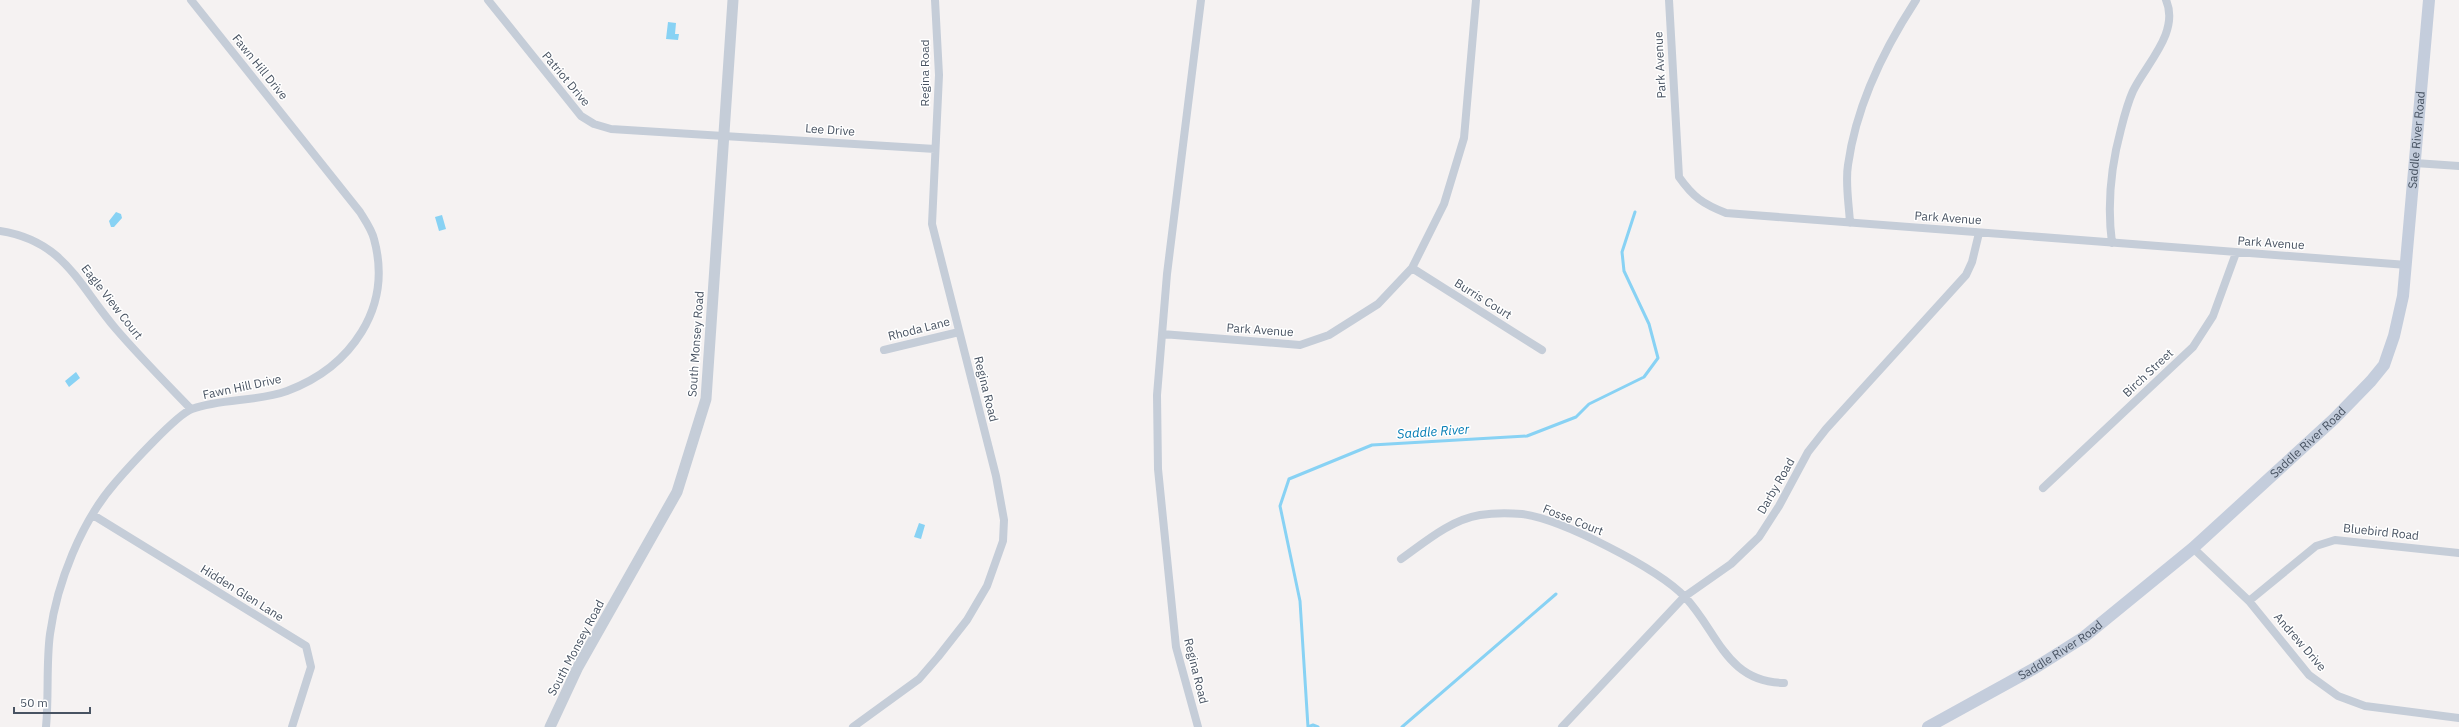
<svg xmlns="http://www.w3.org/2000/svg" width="2459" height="727" viewBox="0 0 2459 727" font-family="'IBM Plex Sans',sans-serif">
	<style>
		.water { fill: #88d2f4 }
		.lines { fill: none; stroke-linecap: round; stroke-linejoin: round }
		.stream { stroke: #88d2f4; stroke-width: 3 }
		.minor { stroke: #c5cdd8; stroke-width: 8 }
		.tertiary { stroke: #c5cdd8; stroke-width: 11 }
		.secondary { stroke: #c4cddc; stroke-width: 12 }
		.labels { text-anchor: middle; stroke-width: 3; stroke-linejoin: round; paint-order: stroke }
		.street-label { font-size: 12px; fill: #485362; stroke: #fff }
		.water-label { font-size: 13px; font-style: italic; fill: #017bb4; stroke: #fff }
	</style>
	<rect width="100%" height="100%" fill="#f5f2f2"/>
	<path class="water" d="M668,22L676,23L675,34H679L678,40L666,39Z
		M116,212L121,214L122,218L114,227H111L109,221Z
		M442,215L446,229L439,231L435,217Z
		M76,372L80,378L69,387L65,381Z
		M919,523L925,525L921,539L914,537Z"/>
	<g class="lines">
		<path class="stream" d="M1318,727L1313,725L1308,727L1300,601L1280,506L1289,479L1372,445L1527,436L1576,417L1589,404L1644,377L1658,358L1649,324L1624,271L1622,252L1635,212
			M1402,727L1556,594"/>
		<path class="minor" d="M488,0L581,116L594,124L611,129L935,149
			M1669,0L1679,177C1693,197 1703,204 1726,213L2407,265
			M2415,163L2459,166
			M1850,223C1849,204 1845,183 1848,165C1856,106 1884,49 1916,0
			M0,231C65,241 79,286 116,329C140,357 166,383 191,409
			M2112,243C2107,205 2111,166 2121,129C2124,117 2128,102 2133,91C2146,64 2180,32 2166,0
			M1412,268L1542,350
			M1162,334L1300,345L1329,335L1378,304L1412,268L1444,204L1464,138L1476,0
			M884,350L959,332
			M2043,488L2193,347L2213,316L2236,253
			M93,515L306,646L311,667L292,727
			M2193,548L2249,601L2309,675L2338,696L2365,706L2459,718
			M1401,559C1425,542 1450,520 1480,515C1493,513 1508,513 1522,514C1561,519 1657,568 1685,597C1718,632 1726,682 1784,683
			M2249,601L2316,546L2335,540L2459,553
			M46,727C49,696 46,664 50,634C57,583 81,522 115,483C127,469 177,414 192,409C222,398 257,402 287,391C351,367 393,308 374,239C372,230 365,220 360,212L191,0
			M853,727L919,679L938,657L967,620L987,586L1003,541L1004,520L996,476L932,224L939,75L935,0
			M1198,727L1176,647L1158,469L1157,395L1167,274L1201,0
			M1562,727L1684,597L1731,564L1759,537L1779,506L1808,452L1826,429L1966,275L1972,262L1979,233"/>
		<path class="tertiary" d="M550,727L578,667L677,492L706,399L733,0"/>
		<path class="secondary" id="s1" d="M1928,727L2035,668L2084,637L2193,548L2334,419L2371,381L2384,365L2394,336L2403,296L2429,0"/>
	</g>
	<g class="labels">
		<g class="street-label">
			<text transform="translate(1660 65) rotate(-93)" y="4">Park Avenue</text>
			<text transform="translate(260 67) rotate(51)" y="4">Fawn Hill Drive</text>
			<text transform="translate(925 73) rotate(-90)" y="4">Regina Road</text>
			<text transform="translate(566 79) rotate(50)" y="4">Patriot Drive</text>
			<text transform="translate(830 130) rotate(4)" y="4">Lee Drive</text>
			<text dy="4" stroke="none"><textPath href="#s1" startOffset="814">Saddle River Road</textPath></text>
			<text transform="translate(1948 218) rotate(4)" y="4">Park Avenue</text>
			<text transform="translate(2271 243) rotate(4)" y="4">Park Avenue</text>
			<text transform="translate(1483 299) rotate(32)" y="4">Burris Court</text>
			<text transform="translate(112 302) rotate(52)" y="4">Eagle View Court</text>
			<text transform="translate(919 329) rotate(-14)" y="4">Rhoda Lane</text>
			<text transform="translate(1260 330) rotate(4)" y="4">Park Avenue</text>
			<text transform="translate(696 344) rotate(-86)" y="4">South Monsey Road</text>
			<text transform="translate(2148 373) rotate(-43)" y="4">Birch Street</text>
			<text transform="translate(242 387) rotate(-12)" y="4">Fawn Hill Drive</text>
			<text transform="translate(986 389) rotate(76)" y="4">Regina Road</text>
			<text dy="4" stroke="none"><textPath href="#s1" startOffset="477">Saddle River Road</textPath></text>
			<text transform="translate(1776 486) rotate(-60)" y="4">Darby Road</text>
			<text transform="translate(1573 520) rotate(22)" y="4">Fosse Court</text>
			<text transform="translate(2381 532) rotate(6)" y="4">Bluebird Road</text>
			<text transform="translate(242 593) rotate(32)" y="4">Hidden Glen Lane</text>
			<text transform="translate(2300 642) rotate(49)" y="4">Andrew Drive</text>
			<text transform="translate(576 648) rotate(-62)" y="4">South Monsey Road</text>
			<text dy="4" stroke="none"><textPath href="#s1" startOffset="153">Saddle River Road</textPath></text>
			<text transform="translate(1196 671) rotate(76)" y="4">Regina Road</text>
		</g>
		<g class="water-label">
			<text transform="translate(1433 431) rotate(-4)" y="5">Saddle River</text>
		</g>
	</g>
	<path d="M14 707v6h76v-6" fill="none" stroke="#485362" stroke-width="2"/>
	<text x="20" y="707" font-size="12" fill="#485362" stroke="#ffffff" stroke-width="3" paint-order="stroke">50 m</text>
</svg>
